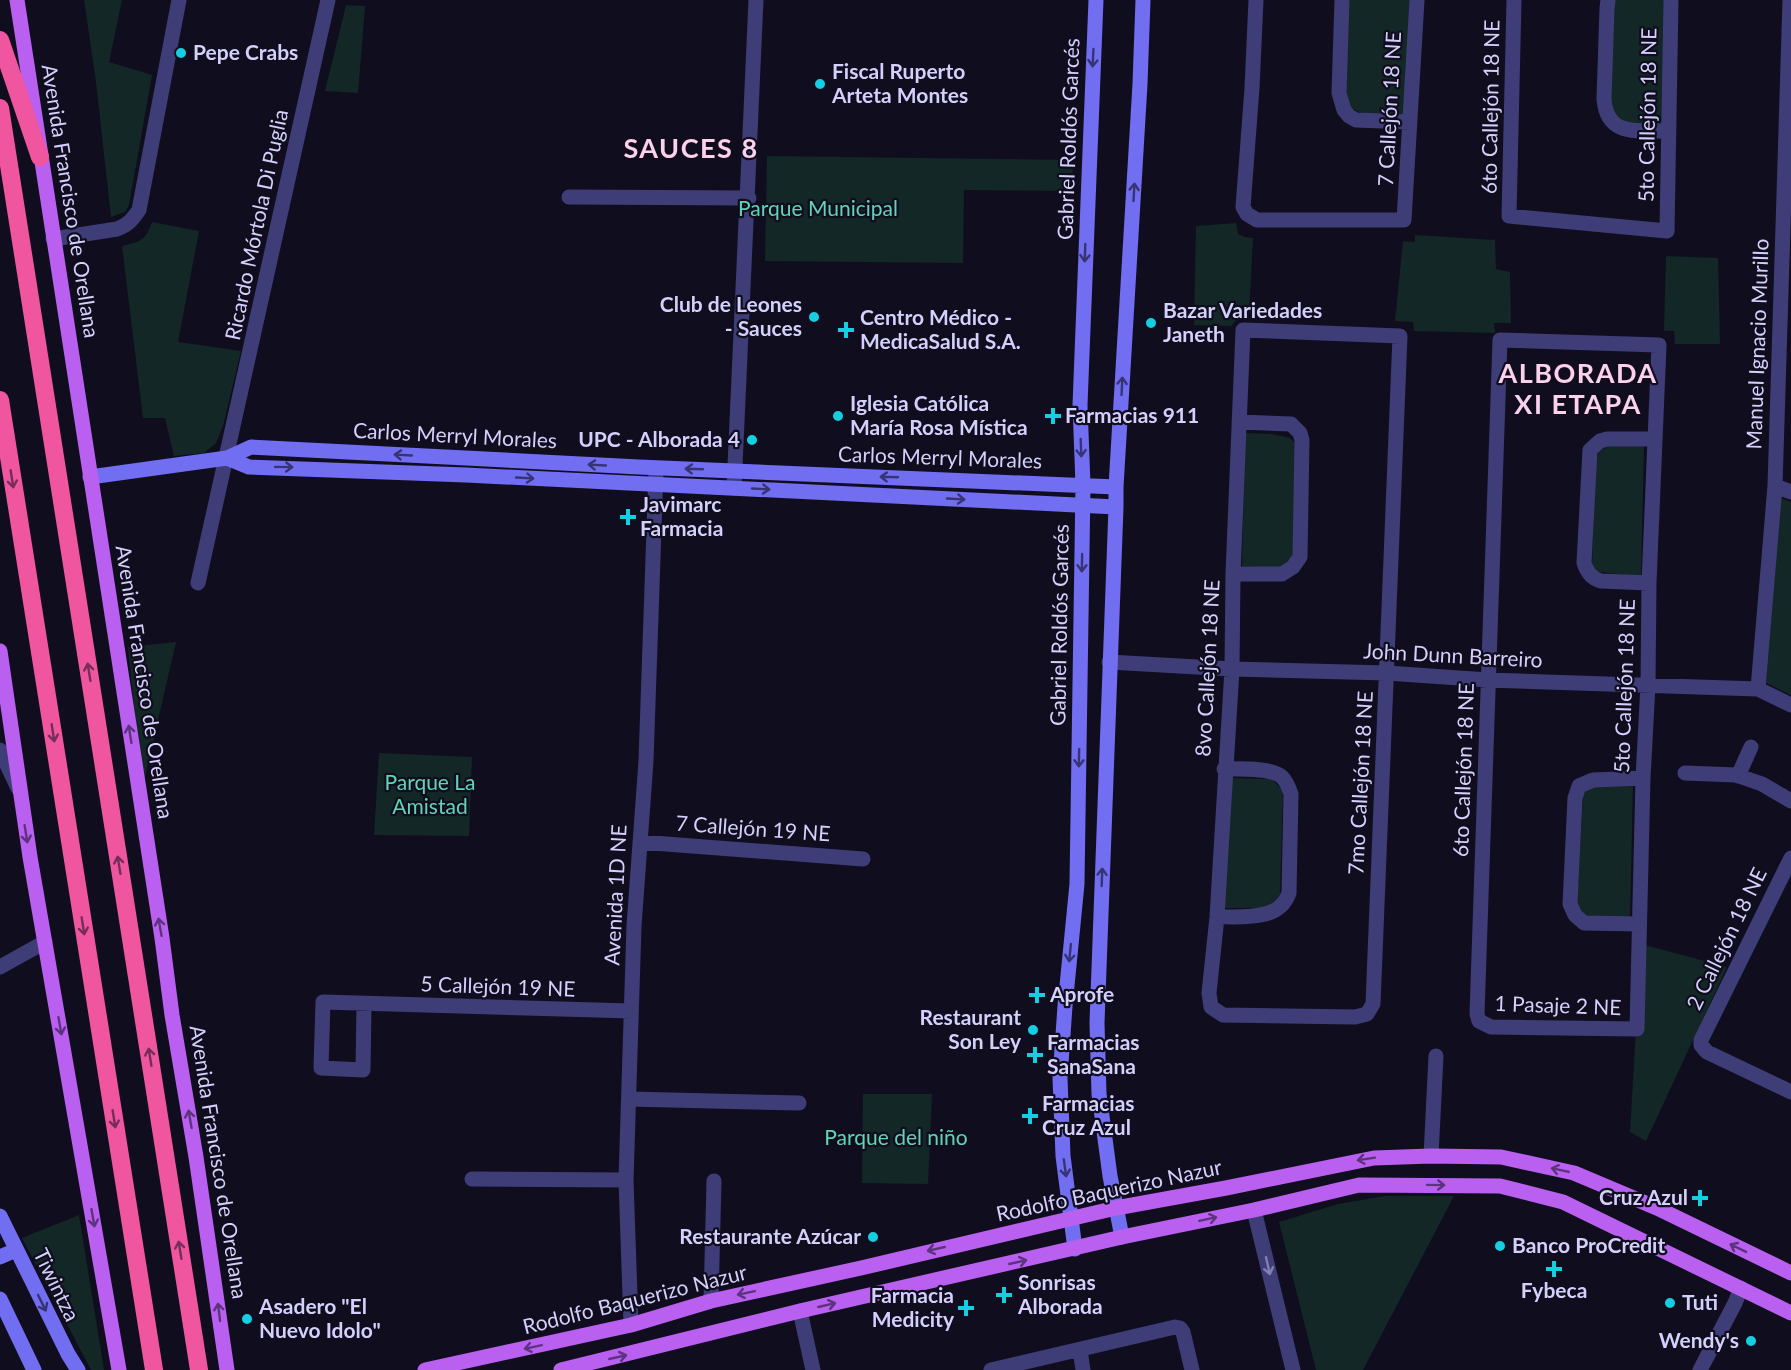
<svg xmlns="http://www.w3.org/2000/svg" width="1791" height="1370" viewBox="0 0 1791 1370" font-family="Lato,sans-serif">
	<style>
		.green { fill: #122726 }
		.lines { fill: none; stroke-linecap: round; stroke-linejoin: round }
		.street { stroke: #3f3d78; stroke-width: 15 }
		.secondary { stroke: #716ef2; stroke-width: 15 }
		.primary { stroke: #ba60f1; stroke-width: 15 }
		.highway { stroke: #f055a0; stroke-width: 18 }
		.oneway { stroke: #373473 }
		.oneway2 { stroke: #752e58 }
		.oneway3 { stroke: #5c337d }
		.oneway4 { stroke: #827fb3 }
		.poi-dot { fill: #14cee1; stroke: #100e1e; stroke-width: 2 }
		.labels { text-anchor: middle; stroke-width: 4.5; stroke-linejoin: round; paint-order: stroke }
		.poi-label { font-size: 21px; font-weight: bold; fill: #d4cffb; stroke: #100e1e; text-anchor: start }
		.street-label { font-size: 21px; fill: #d4cffb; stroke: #100e1e }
		.park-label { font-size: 21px; fill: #62d3b6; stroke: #100e1e }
		.district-label { font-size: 27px; font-weight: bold; letter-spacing: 1.5px; fill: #fbd1ec; stroke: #100e1e }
	</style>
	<rect width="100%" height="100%" fill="#100e1e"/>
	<path class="green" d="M84,0H122L109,62L152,75L129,205L125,212L111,217L96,82Z
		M1346,0H1410L1405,115L1361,113L1349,107L1345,98Z
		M1614,0H1665L1664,127L1624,124L1608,107Z
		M346,5L365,6L358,93L325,91Z
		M767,156L1073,160L1072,191L964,190L963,263L765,261Z
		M152,222L199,231L178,342L241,351L223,426L216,443L204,453L174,456L165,418H143L122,246C140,242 146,240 152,222Z
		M1236,223L1238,234L1245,237L1253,238L1249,314H1241L1231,326L1194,325L1196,226Z
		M1415,235L1495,240L1496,269L1510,272L1511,323H1494L1495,333L1414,331L1413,322L1395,321L1403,241L1415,242Z
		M1666,256L1718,258L1720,344H1675L1674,331H1664Z
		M1245,433L1272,434L1290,438L1298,446L1296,556L1278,568L1242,566Z
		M1608,446H1644L1641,577L1594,571L1592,564L1596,460L1599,452Z
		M1781,498L1791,502V695L1766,683Z
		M176,642L142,790L128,647Z
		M379,753L472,757L469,836L374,835Z
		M1230,778L1272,779L1283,791L1280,895L1273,902L1263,908H1224Z
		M1598,784L1633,785L1630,919L1591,918L1583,914L1577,905L1583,794L1587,789Z
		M1641,944L1727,967L1646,1141L1630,1132Z
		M863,1094H932L928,1184L862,1183Z
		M1385,1196H1454L1363,1370H1316L1279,1222L1338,1204Z
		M79,1215L104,1370H91L22,1238Z"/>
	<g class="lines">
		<path class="street" d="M1256,0L1252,88L1243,207L1247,214L1257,220H1404L1417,0
			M1342,0L1339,93L1344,110L1349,116L1356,120L1410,122
			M1514,0L1509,216L1667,231L1671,0
			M1608,0L1607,8L1604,99C1607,138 1639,130 1668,131
			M569,197L749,198
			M53,239L117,229C128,225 132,220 139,210L179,0
			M1243,330L1400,336L1373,1004L1367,1014L1355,1017L1223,1015L1211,1007L1209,993L1217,917L1232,669L1233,574Z
			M1500,340L1659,345L1649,583L1648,685L1643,778L1637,1029L1491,1027L1479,1021L1477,1014Z
			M1775,486L1791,492
			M734,488L756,0
			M1233,574H1282L1293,567L1300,557L1302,440L1300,433L1291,424L1239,422
			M198,583L328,0
			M1649,583L1601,581C1591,578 1587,572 1584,563L1590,450L1600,441L1607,439H1655
			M1109,662L1232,669L1387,673L1488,680L1758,689L1791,705
			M1758,689L1775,486L1790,0
			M0,750L18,788
			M1685,773L1736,775L1762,784L1791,801
			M1738,776L1751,747
			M640,842L863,859
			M1791,858L1701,1040V1045L1707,1052L1791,1092
			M1217,917C1242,916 1279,922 1289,893L1291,794C1289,788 1287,782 1282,777C1271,767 1239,769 1224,769
			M1639,924L1584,923L1575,915L1570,904L1575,798L1579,786L1593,780L1643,778
			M0,967L45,942
			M364,1004L363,1070L321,1068L323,1002L631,1011
			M629,1099L799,1103
			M1431,1156L1436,1056
			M472,1179L626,1180
			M1254,1210L1293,1370
			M711,1301L714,1181
			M800,1311L813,1370
			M631,1325L626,1180L634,926L646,761L656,471
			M1080,1350L1083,1370
			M991,1370L1175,1327L1180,1328L1183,1332L1192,1370
			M1700,1370L1735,1303L1741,1288"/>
		<path class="secondary" d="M227,458L249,467L466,475L1116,507
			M90,477L227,458L251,447L639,467L1116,487
			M0,1216L68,1354L78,1370
			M1122,1237L1110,1176L1099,1094L1097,1023L1116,507V487L1140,84L1143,0
			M1075,1249L1063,1156L1060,1078L1065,1006L1077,884L1083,485L1080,405L1096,0
			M0,1257L16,1250
			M0,1299L34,1370"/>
		<path class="primary" d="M17,0L162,938L172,1015L196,1157L227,1370
			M0,651L30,857L119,1370
			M425,1370L631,1325L711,1301L861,1268L1116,1208L1226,1188L1374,1158L1431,1156L1501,1157L1574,1173L1657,1208L1791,1273
			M561,1370L800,1311L1122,1237L1254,1210L1359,1185L1500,1186L1563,1202L1791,1313"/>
		<path class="highway" d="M0,40L40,157
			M0,108L199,1370
			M0,400L154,1370"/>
	</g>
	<defs><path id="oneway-shaft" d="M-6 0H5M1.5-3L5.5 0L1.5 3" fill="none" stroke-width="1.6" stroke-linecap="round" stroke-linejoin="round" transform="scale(1.5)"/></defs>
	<g class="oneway">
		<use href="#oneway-shaft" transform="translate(1093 58) rotate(93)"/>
		<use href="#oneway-shaft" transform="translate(1134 192) rotate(-87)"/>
		<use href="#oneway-shaft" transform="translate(1085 253) rotate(92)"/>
		<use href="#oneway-shaft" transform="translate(1122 386) rotate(-87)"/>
		<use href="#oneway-shaft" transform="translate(1081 448) rotate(88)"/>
		<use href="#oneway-shaft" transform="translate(403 455) rotate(-177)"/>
		<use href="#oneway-shaft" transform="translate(597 465) rotate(-177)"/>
		<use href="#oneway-shaft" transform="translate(284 467) rotate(1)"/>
		<use href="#oneway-shaft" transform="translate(694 469) rotate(-178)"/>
		<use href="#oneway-shaft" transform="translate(889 477) rotate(-178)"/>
		<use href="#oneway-shaft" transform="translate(525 478) rotate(3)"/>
		<use href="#oneway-shaft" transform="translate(761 489) rotate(3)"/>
		<use href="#oneway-shaft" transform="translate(956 499) rotate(3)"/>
		<use href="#oneway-shaft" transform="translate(1082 563) rotate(91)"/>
		<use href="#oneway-shaft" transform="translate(1079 758) rotate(91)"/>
		<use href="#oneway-shaft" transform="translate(1102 877) rotate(-88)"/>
		<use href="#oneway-shaft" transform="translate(1070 953) rotate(96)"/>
		<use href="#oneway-shaft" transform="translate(1065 1168) rotate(82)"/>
		<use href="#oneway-shaft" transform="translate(42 1303) rotate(64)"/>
	</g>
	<g class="oneway2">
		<use href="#oneway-shaft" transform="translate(12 479) rotate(81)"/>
		<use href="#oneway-shaft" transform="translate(89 672) rotate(-99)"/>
		<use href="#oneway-shaft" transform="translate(53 733) rotate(81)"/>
		<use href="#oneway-shaft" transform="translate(119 865) rotate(-99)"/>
		<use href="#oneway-shaft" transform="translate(83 926) rotate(81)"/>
		<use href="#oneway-shaft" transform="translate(150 1057) rotate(-99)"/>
		<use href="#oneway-shaft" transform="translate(114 1119) rotate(81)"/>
		<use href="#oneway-shaft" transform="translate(180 1250) rotate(-99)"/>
	</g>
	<g class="oneway3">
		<use href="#oneway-shaft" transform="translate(130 734) rotate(-99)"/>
		<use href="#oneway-shaft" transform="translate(26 834) rotate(81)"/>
		<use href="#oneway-shaft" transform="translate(160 927) rotate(-100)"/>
		<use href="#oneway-shaft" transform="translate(60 1026) rotate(80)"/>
		<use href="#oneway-shaft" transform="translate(190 1119) rotate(-100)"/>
		<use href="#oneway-shaft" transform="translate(1366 1159) rotate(171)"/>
		<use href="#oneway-shaft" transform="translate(1560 1170) rotate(-168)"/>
		<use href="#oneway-shaft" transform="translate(1436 1185) rotate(1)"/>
		<use href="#oneway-shaft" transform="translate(93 1218) rotate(80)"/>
		<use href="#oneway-shaft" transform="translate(1208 1219) rotate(-12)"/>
		<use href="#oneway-shaft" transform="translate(1738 1248) rotate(-154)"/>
		<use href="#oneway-shaft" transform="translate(936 1249) rotate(167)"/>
		<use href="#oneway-shaft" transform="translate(1018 1262) rotate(-13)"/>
		<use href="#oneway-shaft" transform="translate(746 1293) rotate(168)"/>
		<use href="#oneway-shaft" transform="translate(827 1305) rotate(-13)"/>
		<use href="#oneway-shaft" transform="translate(219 1312) rotate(-97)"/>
		<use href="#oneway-shaft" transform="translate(533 1347) rotate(168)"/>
		<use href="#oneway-shaft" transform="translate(618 1357) rotate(-13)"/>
	</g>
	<use class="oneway4" href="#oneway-shaft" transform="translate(1268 1266) rotate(77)"/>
	<g class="poi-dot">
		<circle cx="181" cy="53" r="6"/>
		<circle cx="820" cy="84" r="6"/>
		<circle cx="814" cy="317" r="6"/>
		<circle cx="1151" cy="323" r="6"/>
		<path d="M843 321h6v6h6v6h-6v6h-6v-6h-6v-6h6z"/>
		<circle cx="838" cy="416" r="6"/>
		<path d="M1050 407h6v6h6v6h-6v6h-6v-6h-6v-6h6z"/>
		<circle cx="752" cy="440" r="6"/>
		<path d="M625 508h6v6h6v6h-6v6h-6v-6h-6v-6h6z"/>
		<path d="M1034 986h6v6h6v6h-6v6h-6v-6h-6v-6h6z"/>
		<circle cx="1033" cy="1030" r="6"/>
		<path d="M1032 1046h6v6h6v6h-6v6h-6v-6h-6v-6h6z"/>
		<path d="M1027 1107h6v6h6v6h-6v6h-6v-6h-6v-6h6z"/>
		<path d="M1697 1189h6v6h6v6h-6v6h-6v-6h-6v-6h6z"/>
		<circle cx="873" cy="1237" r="6"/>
		<circle cx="1500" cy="1246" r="6"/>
		<path d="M1551 1260h6v6h6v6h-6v6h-6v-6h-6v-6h6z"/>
		<path d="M1001 1286h6v6h6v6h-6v6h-6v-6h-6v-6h6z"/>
		<circle cx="1670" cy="1303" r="6"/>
		<path d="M963 1299h6v6h6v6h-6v6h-6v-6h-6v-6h6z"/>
		<circle cx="247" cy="1319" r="6"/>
		<circle cx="1751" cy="1341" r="6"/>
	</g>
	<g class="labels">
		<g class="poi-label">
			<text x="193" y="60">Pepe Crabs</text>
			<text x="832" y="79">Fiscal Ruperto<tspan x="832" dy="24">Arteta Montes</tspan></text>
			<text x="802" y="312" text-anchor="end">Club de Leones<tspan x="802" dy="24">- Sauces</tspan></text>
			<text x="1163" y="318">Bazar Variedades<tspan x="1163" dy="24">Janeth</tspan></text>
			<text x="860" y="325">Centro Médico -<tspan x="860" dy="24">MedicaSalud S.A.</tspan></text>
			<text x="850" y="411">Iglesia Católica<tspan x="850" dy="24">María Rosa Mística</tspan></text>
			<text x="1065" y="423">Farmacias 911</text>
			<text x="740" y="447" text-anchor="end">UPC - Alborada 4</text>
			<text x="640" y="512">Javimarc<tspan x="640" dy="24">Farmacia</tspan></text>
			<text x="1050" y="1002">Aprofe</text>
			<text x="1021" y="1025" text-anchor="end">Restaurant<tspan x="1021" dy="24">Son Ley</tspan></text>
			<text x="1047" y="1050">Farmacias<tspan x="1047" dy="24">SanaSana</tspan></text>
			<text x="1042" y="1111">Farmacias<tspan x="1042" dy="24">Cruz Azul</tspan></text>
			<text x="1688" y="1205" text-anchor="end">Cruz Azul</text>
			<text x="861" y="1244" text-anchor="end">Restaurante Azúcar</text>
			<text x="1512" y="1253">Banco ProCredit</text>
			<text x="1018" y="1290">Sonrisas<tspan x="1018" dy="24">Alborada</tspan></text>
			<text x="1554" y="1298" text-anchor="middle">Fybeca</text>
			<text x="954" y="1303" text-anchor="end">Farmacia<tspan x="954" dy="24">Medicity</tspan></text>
			<text x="1682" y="1310">Tuti</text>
			<text x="259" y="1314">Asadero "El<tspan x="259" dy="24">Nuevo Idolo"</tspan></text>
			<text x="1739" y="1348" text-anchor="end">Wendy's</text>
		</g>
		<g class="street-label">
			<text transform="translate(1491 107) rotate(-89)" y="7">6to Callejón 18 NE</text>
			<text transform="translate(1390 109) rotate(-87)" y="7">7 Callejón 18 NE</text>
			<text transform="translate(1648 115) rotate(-89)" y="7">5to Callejón 18 NE</text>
			<text transform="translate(1069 139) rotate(-88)" y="7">Gabriel Roldós Garcés</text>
			<text transform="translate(70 201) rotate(81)" y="7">Avenida Francisco de Orellana</text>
			<text transform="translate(257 225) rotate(-78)" y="7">Ricardo Mórtola Di Puglia</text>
			<text transform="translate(1758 344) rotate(-88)" y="7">Manuel Ignacio Murillo</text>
			<text transform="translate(455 436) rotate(3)" y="7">Carlos Merryl Morales</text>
			<text transform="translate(940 458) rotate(2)" y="7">Carlos Merryl Morales</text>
			<text transform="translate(1060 625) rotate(-89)" y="7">Gabriel Roldós Garcés</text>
			<text transform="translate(1453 656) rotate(3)" y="7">John Dunn Barreiro</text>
			<text transform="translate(1208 668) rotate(-87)" y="7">8vo Callejón 18 NE</text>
			<text transform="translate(144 682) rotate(81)" y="7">Avenida Francisco de Orellana</text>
			<text transform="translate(1625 686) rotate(-88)" y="7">5to Callejón 18 NE</text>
			<text transform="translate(1464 770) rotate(-88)" y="7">6to Callejón 18 NE</text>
			<text transform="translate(1361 783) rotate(-87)" y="7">7mo Callejón 18 NE</text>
			<text transform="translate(753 829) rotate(4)" y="7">7 Callejón 19 NE</text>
			<text transform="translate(616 895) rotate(-87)" y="7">Avenida 1D NE</text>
			<text transform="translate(1727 939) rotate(-64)" y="7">2 Callejón 18 NE</text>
			<text transform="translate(498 987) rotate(2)" y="7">5 Callejón 19 NE</text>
			<text transform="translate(1558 1006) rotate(2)" y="7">1 Pasaje 2 NE</text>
			<text transform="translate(218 1162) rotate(81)" y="7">Avenida Francisco de Orellana</text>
			<text transform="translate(1109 1191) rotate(-12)" y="7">Rodolfo Baquerizo Nazur</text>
			<text transform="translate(56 1285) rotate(64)" y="7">Tiwintza</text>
			<text transform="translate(635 1300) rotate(-14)" y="7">Rodolfo Baquerizo Nazur</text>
		</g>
		<g class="park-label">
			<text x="818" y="216">Parque Municipal</text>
			<text x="430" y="790">Parque La<tspan x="430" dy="24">Amistad</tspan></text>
			<text x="896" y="1145">Parque del niño</text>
		</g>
		<g class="district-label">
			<text x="691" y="158">SAUCES 8</text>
			<text x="1578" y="383">ALBORADA<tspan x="1578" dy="31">XI ETAPA</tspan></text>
		</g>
	</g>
</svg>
